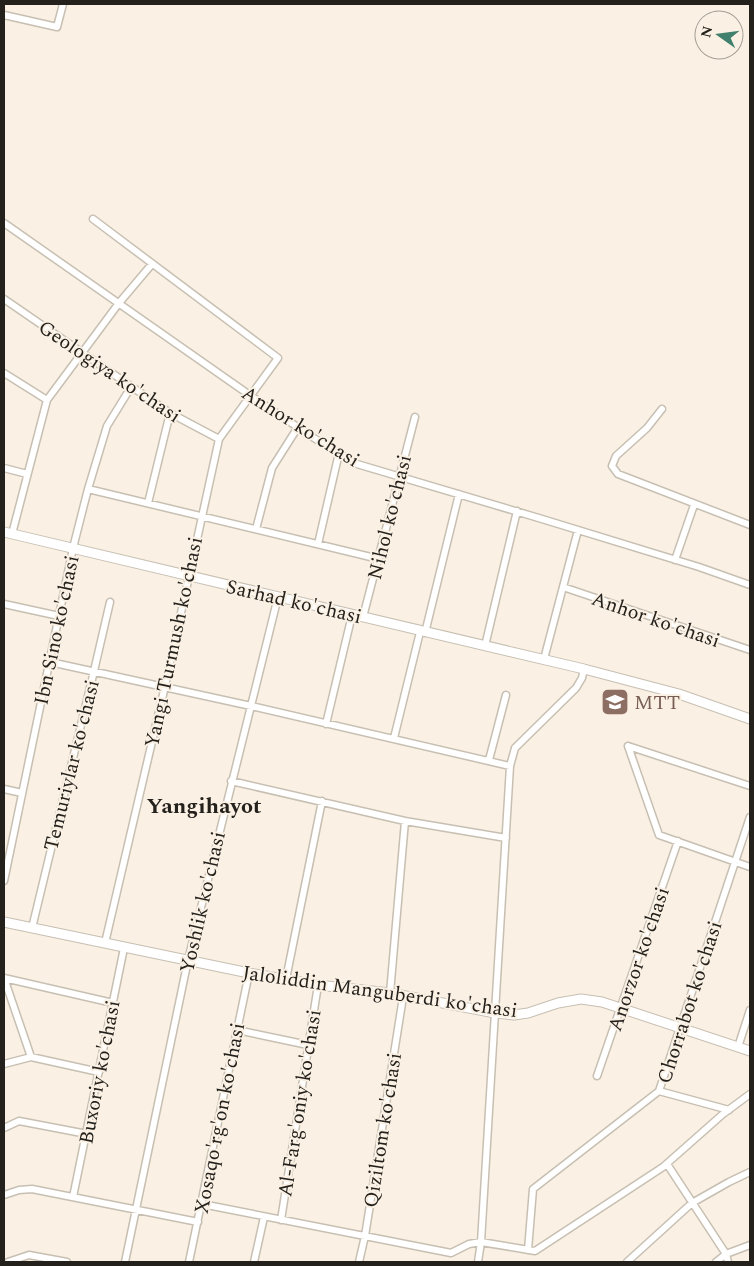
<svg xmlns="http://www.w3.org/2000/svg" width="754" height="1266" viewBox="0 0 754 1266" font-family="Spectral,serif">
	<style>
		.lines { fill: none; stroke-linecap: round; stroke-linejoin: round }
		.street-casing { stroke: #c7bfb2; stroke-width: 9 }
		.secondary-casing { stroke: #c7bfb2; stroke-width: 11 }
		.street { stroke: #fff; stroke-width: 6 }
		.secondary { stroke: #fff; stroke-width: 9 }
		.labels { text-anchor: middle; stroke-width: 4; stroke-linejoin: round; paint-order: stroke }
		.street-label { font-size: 20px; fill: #24211c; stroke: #faf1e4 }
		.education-label { font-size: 20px; fill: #785e54; stroke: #faf1e4; text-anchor: start }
		.quarter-label { font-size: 22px; font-weight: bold; fill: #24211c; stroke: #faf1e4 }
	</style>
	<rect width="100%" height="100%" fill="#faf1e4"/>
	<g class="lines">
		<defs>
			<path id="street" d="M4,15L57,27L63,4
				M93,219L278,358L219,439L165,686L105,943
				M4,223L251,396L314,438L357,464L542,519L699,567L750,585
				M4,299L170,413L219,439
				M4,373L47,400
				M662,409L647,428L616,456L612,466L618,474L750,525
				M4,468L27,474
				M88,489L379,559
				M148,503L170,413
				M256,529L272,468L298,427
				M12,534L47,400L119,303L152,264
				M318,544L339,453
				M675,560L694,505
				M563,587L750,650
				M4,604L59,616
				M363,617L415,417
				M425,633L459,494
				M485,646L517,511
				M544,659L578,530
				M50,662L251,706L510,766
				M326,724L352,615
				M394,738L420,632
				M628,746L659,835L750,867
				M628,746L750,786
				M489,760L506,695
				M231,781L405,821L506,838
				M4,789L22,793
				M4,881L73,548L88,489L107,426L131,387
				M32,928L94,671L110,602
				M4,978L31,1057L99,1072
				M4,978L113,1003
				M286,979L322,801
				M390,993L405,821
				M237,1030L308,1045
				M738,1047L750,1010
				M4,1064L31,1057
				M597,1076L678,841
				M659,1091L729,1110
				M4,1128L19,1121L87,1134
				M667,1164L726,1254L728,1262
				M4,1195L19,1190L32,1189L198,1222
				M73,1197L124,948
				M202,1204L451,1253L469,1244L481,1242L535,1251L663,1167L723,1114L750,1094
				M281,1220L318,985
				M528,1250L533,1189L659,1091L750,817
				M8,1262L29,1255L67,1262
				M125,1262L188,960L278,597
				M189,1262L249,973
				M254,1262L264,1217
				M359,1262L365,1236L403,997
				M478,1262L481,1242L510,766L515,748L576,688L582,678L584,669
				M627,1262L692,1203L729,1182L750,1172
				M716,1262L726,1254L750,1245"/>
			<path id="secondary" d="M4,532L584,669L679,694L750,719
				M4,922L249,973L318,985L390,993L495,1013L514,1015L528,1013L558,1003L581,999L602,1002L750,1051"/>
		</defs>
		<use href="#street" class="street-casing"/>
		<use href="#secondary" class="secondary-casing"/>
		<use href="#street" class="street"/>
		<use href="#secondary" class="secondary"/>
	</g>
	<defs>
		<symbol id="school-square" viewBox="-11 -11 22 22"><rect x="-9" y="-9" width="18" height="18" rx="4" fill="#8d6e63" stroke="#faf1e4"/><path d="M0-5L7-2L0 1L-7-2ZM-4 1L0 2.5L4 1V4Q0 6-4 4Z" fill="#fff"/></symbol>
	</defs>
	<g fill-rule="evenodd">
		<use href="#school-square" x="599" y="686" width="32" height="32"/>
	</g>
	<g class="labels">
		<g class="street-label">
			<text transform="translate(110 371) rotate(34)" y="7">Geologiya ko'chasi</text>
			<text transform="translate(301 426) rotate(32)" y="7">Anhor ko'chasi</text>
			<text transform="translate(389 517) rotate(-76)" y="7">Nihol ko'chasi</text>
			<text transform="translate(294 601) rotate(13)" y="7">Sarhad ko'chasi</text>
			<text transform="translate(656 619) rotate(19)" y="7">Anhor ko'chasi</text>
			<text transform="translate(56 630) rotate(-78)" y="7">Ibn Sino ko'chasi</text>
			<text transform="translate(173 642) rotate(-78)" y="7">Yangi Turmush ko'chasi</text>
			<text transform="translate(71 765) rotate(-76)" y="7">Temuriylar ko'chasi</text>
			<text transform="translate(202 902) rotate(-77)" y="7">Yoshlik ko'chasi</text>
			<text transform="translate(638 959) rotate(-71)" y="7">Anorzor ko'chasi</text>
			<text transform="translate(380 991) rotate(8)" y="7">Jaloliddin Manguberdi ko'chasi</text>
			<text transform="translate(689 1002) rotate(-72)" y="7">Chorrabot ko'chasi</text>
			<text transform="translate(99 1072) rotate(-79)" y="7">Buxoriy ko'chasi</text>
			<text transform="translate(299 1103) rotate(-81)" y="7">Al-Farg'oniy ko'chasi</text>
			<text transform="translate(219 1118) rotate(-79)" y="7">Xosaqo'rg'on ko'chasi</text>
			<text transform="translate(382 1130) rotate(-81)" y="7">Qiziltom ko'chasi</text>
		</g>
		<g class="education-label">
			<text x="634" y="709">MTT</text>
		</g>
		<g class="quarter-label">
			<text x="204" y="813">Yangihayot</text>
		</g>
	</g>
	<rect width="754" height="1266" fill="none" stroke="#24211c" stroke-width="10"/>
	<g transform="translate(719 35) rotate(284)"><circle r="24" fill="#faf1e4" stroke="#a49e94"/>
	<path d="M0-4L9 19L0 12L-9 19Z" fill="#41806d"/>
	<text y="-8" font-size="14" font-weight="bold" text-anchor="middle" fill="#24211c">N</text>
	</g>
</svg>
